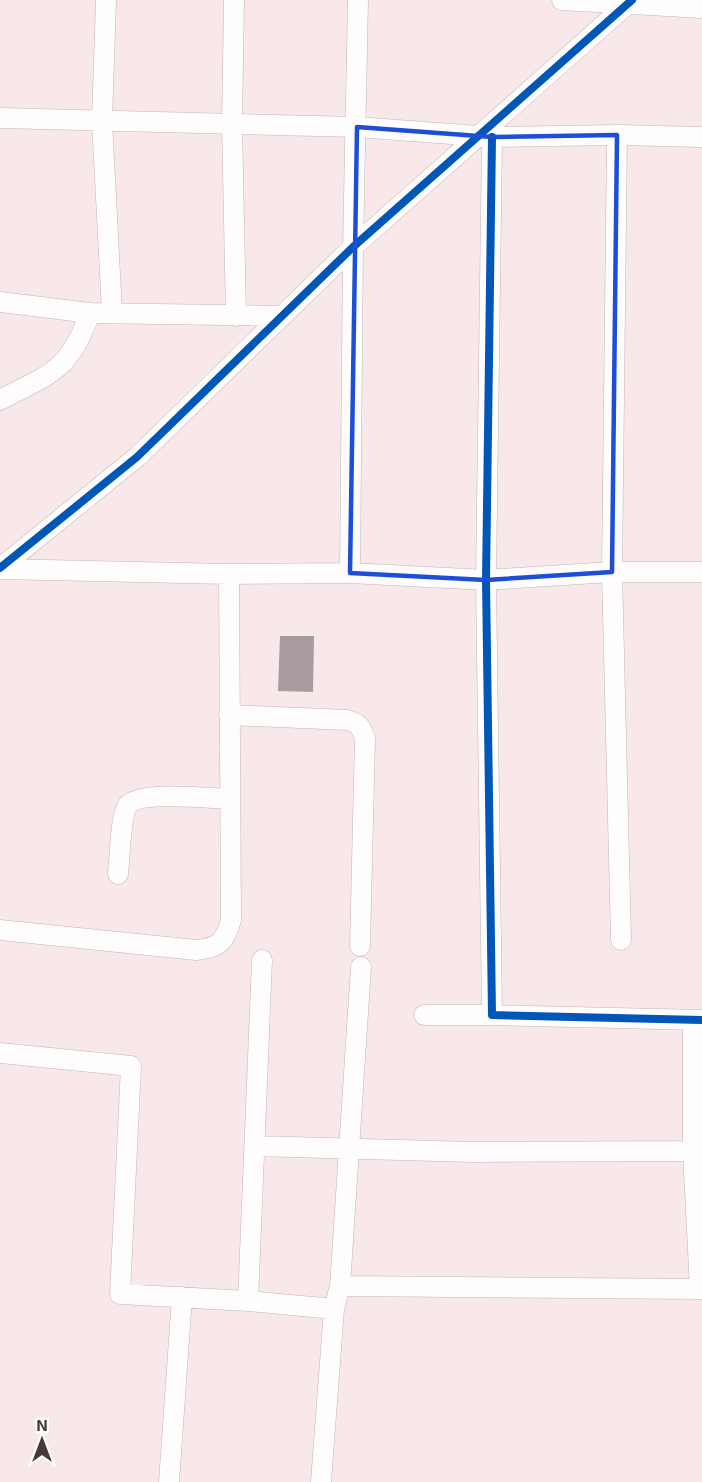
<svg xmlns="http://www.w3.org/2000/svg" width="702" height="1482" viewBox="0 0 702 1482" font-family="'Exo 2',sans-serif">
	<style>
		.building { fill: #a79b9f }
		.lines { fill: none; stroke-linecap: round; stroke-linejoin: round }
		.minor-casing { stroke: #c3b4b6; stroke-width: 21 }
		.minor { stroke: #fefcfc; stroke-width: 20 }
		.cycleway-casing { stroke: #fff; stroke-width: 11 }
		.cycleway { stroke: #0057b8; stroke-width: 8 }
		.marked { fill: none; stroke: #1d4ed8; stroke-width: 4.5; stroke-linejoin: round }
	</style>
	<rect width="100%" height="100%" fill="#f9e8ea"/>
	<path class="building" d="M280,636H314L313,692L278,691Z"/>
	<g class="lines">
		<defs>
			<path id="minor" d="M106,0L102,121L112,312
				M234,0L232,124L236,316
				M562,0L702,8
				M0,118L357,127L492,137L617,135L702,137
				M617,135L612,572L621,940
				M492,137L486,580L492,1015L702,1020
				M0,302L90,313L281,316
				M0,400C52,373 69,371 90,313
				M0,568L137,457L353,247L632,0
				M0,569L229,574L350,573L486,580L612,572H702
				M350,573L353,247L358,0
				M229,715L347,720C359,723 361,727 365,738L360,946
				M118,874C120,859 120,816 128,805C139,791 211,798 230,799
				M0,930L196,950C219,948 225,942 231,920L229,574
				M424,1015H492
				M693,1020V1151L700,1289
				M0,1053L131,1066L120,1294L248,1301L262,960
				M254,1146L473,1152L702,1151
				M340,1286L702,1289
				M248,1301L334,1309
				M169,1482L182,1297
				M321,1482L334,1309L340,1286L361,967"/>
		</defs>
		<use href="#minor" class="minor-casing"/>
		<use href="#minor" class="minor"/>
		<defs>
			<path id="cycleway" d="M492,137L486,580L492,1015L702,1020
				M0,568L137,457L353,247L632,0"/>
		</defs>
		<use href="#cycleway" class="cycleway-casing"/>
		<use href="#cycleway" class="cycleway"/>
	</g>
	<path class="marked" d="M357,127L492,137L617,135L612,572L486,580L350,573Z"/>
	<g transform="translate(42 1440)" stroke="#ffffff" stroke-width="4.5" paint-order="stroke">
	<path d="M0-4.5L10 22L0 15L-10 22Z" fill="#47393a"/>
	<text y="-9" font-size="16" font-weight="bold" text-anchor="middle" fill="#47393a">N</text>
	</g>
</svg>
